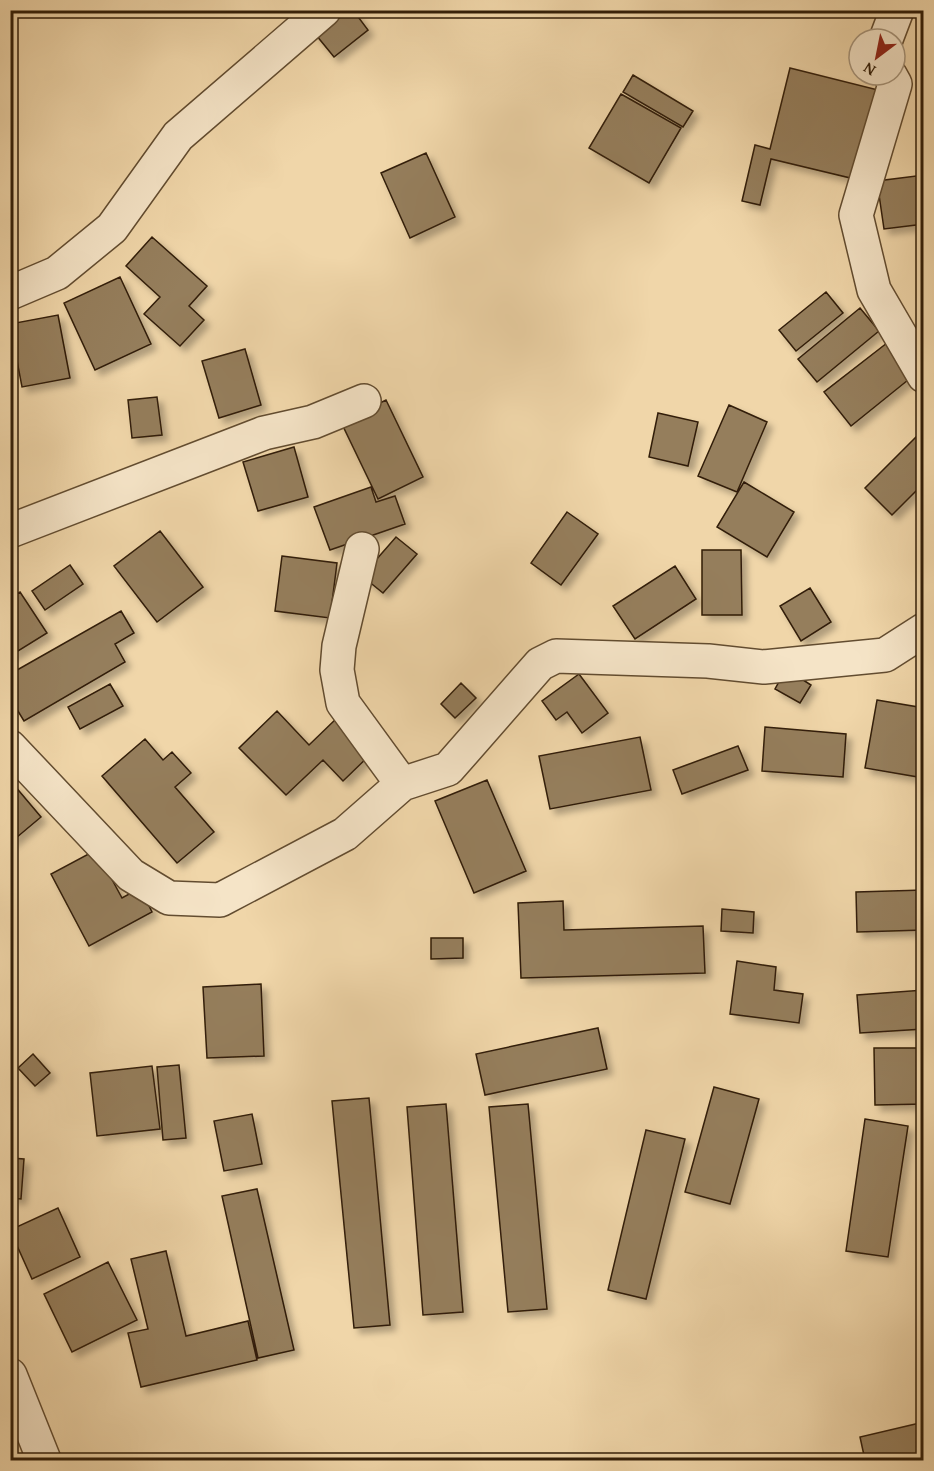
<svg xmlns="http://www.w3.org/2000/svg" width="934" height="1471" viewBox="0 0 934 1471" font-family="'Gentium Book Plus',serif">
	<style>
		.building { fill: #957e5c; stroke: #321e08; stroke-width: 1.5; filter: url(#shadow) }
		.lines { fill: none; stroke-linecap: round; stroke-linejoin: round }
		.minor-casing { stroke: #624c30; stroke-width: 36 }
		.minor { stroke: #f5e4c7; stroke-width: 33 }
	</style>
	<defs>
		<filter id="shadow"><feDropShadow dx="5.5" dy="5.5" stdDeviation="3" flood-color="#0004"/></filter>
	</defs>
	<rect width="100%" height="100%" fill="#f0d6a9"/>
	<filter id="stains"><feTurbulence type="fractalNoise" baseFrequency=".00333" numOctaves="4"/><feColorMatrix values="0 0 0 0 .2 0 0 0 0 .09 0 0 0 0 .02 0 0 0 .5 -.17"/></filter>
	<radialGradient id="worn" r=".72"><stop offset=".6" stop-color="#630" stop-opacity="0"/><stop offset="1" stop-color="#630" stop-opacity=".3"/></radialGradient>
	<path class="building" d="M338,10H353L368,30L334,57L312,30Z
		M790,68L886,92L863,181L771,159L760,205L742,201L755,145L770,149Z
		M633,75L693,111L683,127L623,92Z
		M621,94L681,128L649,183L589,148Z
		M426,153L455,217L410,238L381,173Z
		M924,175V224L884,229L877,181Z
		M152,237L207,286L189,306L204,320L180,346L144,314L160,297L126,266Z
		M120,277L151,344L95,370L64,303Z
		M826,292L843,313L796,351L779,330Z
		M860,308L879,331L817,382L798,359Z
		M58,315L70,378L22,387L10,324Z
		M887,343L913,376L851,426L824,392Z
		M245,349L261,405L219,418L202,361Z
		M157,397L162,435L132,438L128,400Z
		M386,400L423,477L378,499L341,422Z
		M729,405L767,422L737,492L698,476Z
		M658,413L698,422L688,466L649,457Z
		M918,435L924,440V483L892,515L865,488Z
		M294,447L308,497L258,511L243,462Z
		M744,482L794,512L767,557L717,527Z
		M371,487L376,502L395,496L405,524L330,550L314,507Z
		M567,512L598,534L561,585L531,563Z
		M160,531L203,587L157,622L114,566Z
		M396,537L417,554L383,593L362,576Z
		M702,550H741L742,615H702Z
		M282,556L337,563L330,618L275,611Z
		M70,565L83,584L45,610L32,591Z
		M675,566L696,599L635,639L613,606Z
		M810,588L831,622L801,641L780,606Z
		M20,592L47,633L10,656V598Z
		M121,611L134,633L115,644L125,662L24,721L10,698V674Z
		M786,669L811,685L800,703L775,689Z
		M579,674L608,713L582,733L567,712L556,720L542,701Z
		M461,683L476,698L455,718L441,704Z
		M110,684L123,706L80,729L68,707Z
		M877,700L924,708V778L865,768Z
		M277,711L309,745L338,717L373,752L343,781L323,760L286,795L239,748Z
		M765,727L846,734L843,777L762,771Z
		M640,737L651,790L550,809L539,756Z
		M145,739L163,760L172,752L191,773L175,787L214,832L177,863L102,776Z
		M738,746L748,770L682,794L673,770Z
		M487,780L526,871L474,893L435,801Z
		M14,785L41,817L10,843V788Z
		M96,850L122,898L140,888L152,912L89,946L51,874Z
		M924,890V930L857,932L856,892Z
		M563,901L564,930L703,926L705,973L521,978L518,903Z
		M722,909L754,912L753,933L721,931Z
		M431,938H463V958L431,959Z
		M737,961L776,967L774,990L803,994L799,1023L730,1014Z
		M261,984L264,1056L207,1058L203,987Z
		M924,990V1029L860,1033L857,995Z
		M598,1028L607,1069L485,1095L476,1054Z
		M874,1048H924V1104L875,1105Z
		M33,1054L50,1073L35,1086L18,1068Z
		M179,1065L186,1138L163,1140L157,1067Z
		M152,1066L160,1129L97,1136L90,1073Z
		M714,1087L759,1099L730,1204L685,1192Z
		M369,1098L390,1325L354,1328L332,1101Z
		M446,1104L463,1312L423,1315L407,1107Z
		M528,1104L547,1309L508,1312L489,1107Z
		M252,1114L262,1164L224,1171L214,1121Z
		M865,1119L908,1126L888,1257L846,1251Z
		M646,1130L685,1139L646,1299L608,1290Z
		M10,1158L24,1159L21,1199L10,1198Z
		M257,1189L294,1350L258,1358L222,1196Z
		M58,1208L80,1257L32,1279L10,1230Z
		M166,1251L186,1336L248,1321L257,1360L141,1387L128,1333L148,1329L131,1259Z
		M108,1262L137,1320L72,1352L44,1294Z
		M924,1422V1460H865L860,1437Z"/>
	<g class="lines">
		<defs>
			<path id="minor" d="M886,39L897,10
				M890,75L895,84L856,215L874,290L924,376
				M10,293L57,273L112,228L178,136L324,10
				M10,531L264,433L313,422L364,401
				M362,549L339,646L337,670L343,703L402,784
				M10,747L131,875L169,898L220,900L345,834L402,784L448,769L540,664L556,656L708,661L764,667L885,655L924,630
				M10,1375L44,1460"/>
		</defs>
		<use href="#minor" class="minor-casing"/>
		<use href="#minor" class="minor"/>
	</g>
	<rect width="934" height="1471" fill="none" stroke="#f0d6a9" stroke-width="36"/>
	<rect x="12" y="12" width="910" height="1447" fill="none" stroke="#321e08" stroke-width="3"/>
	<rect x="18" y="18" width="898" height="1435" fill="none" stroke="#321e08" stroke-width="1.5"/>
	<g transform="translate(877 57) rotate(212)"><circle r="28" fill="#f5e4c7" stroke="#a7957b" stroke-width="1.5"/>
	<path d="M0-4.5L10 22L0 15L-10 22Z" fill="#8f2418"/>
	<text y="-9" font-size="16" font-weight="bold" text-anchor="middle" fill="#321e08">N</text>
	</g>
	<rect width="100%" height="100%" filter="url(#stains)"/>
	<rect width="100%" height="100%" fill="url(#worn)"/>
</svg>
